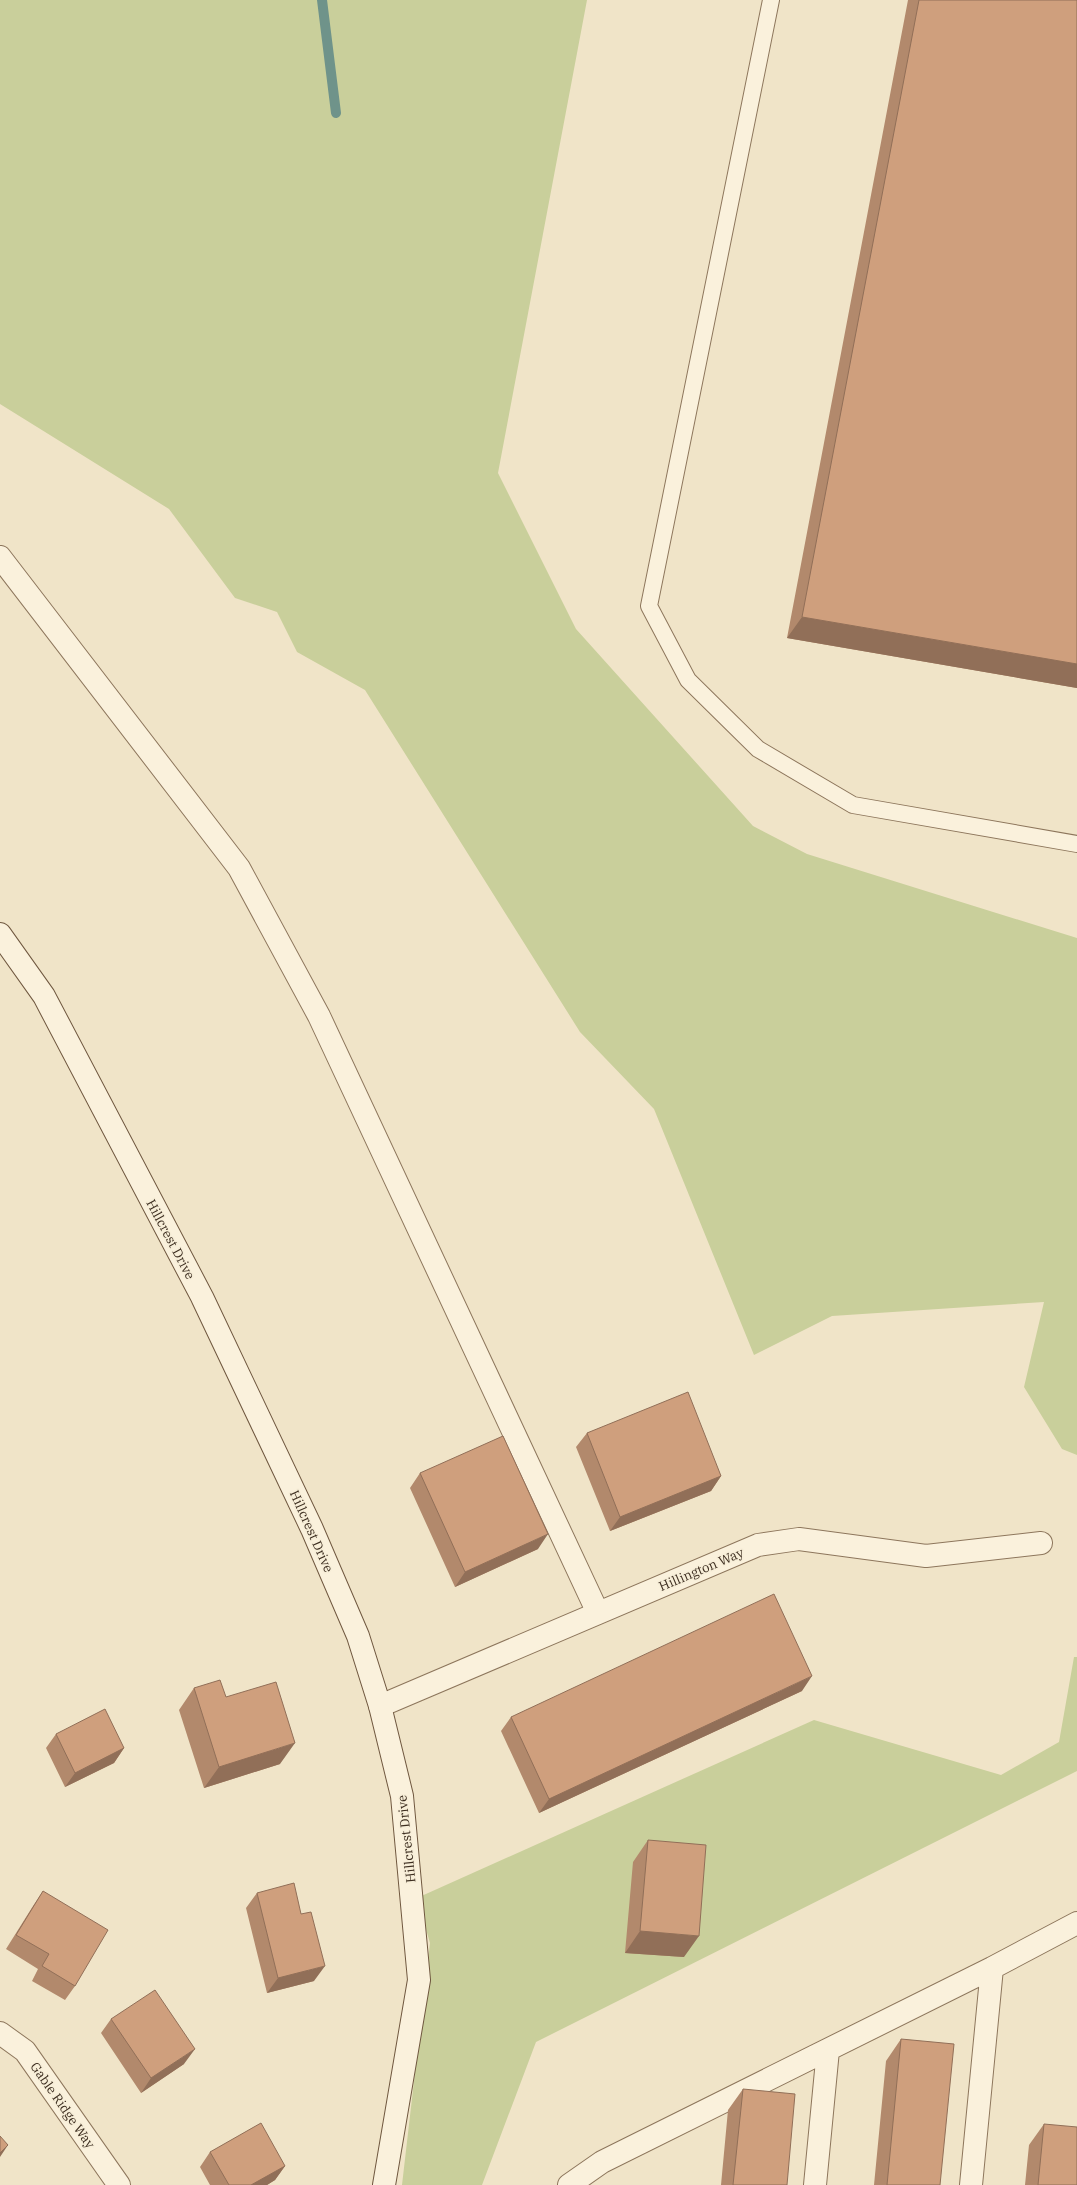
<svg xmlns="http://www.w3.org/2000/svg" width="1077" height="2185" viewBox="0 0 1077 2185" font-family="'IBM Plex Serif',serif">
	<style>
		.green { fill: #c9cf9b }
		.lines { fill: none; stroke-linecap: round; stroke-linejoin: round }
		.stream { stroke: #6f938a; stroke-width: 10 }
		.lane-casing { stroke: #8d765c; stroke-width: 18 }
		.street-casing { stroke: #8d765c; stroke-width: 24 }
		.secondary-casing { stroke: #6f573f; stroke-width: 24 }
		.lane { stroke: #faf1dc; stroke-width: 16 }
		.street { stroke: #faf1dc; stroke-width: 22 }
		.secondary { stroke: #faf1dc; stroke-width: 22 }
		.wall { fill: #b2896c }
		.shaded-wall { fill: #916f58 }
		.building { fill: #cf9f7d; stroke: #916f58 }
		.labels { text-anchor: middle; stroke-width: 3; stroke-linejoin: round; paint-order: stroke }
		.street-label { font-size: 13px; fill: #3d2e20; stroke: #f7eed8 }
	</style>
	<rect width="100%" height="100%" fill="#f0e4c8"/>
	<path class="green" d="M0,0H587L498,473L576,629L753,826L807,854L1077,938V1455L1062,1449L1024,1387L1044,1302L832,1316L754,1355L654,1109L580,1032L365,690L297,652L277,612L235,598L169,509L0,404Z
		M1074,1657H1077V1771L536,2042L482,2185H402L430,1943L417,1898L814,1720L1001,1775L1059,1742Z"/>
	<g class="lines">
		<path class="stream" d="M322,0L336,113"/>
		<defs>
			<path id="lane" d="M771,0L649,606L688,680L758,749L853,805L1077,844"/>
			<path id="street" d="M0,557L239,868L319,1016L598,1613
				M380,1706L758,1545L799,1539L926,1556L1041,1543
				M0,2033L25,2051L119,2185
				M569,2185L602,2162L992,1968L1077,1923
				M815,2185L828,2050
				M971,2185L992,1968"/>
			<path id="secondary" d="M0,934L44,996L202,1297L312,1529L358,1636L380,1706L402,1796L419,1980L384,2185"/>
		</defs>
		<use href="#lane" class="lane-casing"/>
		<use href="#street" class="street-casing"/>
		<use href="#secondary" class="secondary-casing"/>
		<use href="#lane" class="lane"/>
		<use href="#street" class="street"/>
		<use href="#secondary" class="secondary"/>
	</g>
	<path class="wall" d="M908,0H1077V688L787,638Z
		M587,1433L721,1476L711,1491L610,1531L576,1447Z
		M420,1473L538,1549L455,1587L410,1488Z
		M194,1688L226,1697L280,1764L204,1788L179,1710Z
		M802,1691L539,1813L501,1731L511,1717Z
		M56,1734L124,1748L114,1763L65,1787L46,1748Z
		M648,1840L684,1957L625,1953L633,1862Z
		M43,1891L75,1986L65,2000L32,1981L38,1969L6,1949L33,1906Z
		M257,1893L314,1981L267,1993L246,1908Z
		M111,2019L184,2064L141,2093L101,2033Z
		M901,2039L940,2185H874L886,2061Z
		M743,2089L787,2185H721L728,2110Z
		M1044,2124L1077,2185H1025L1029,2145Z
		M210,2152L285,2166L275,2180L267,2185H210L200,2167Z"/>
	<path class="shaded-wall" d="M802,617L1077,664V688L787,638Z
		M721,1476L711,1491L610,1531L620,1517Z
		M548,1534L538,1549L455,1587L465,1572Z
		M812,1676L802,1691L539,1813L549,1799Z
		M295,1743L280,1764L204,1788L219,1767Z
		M124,1748L114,1763L65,1787L75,1773Z
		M640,1931L699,1936L684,1957L625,1953Z
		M325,1966L314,1981L267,1993L278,1978Z
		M195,2049L184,2064L141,2093L151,2078Z
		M8,2145L0,2157V2153Z
		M285,2166L275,2180L267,2185H251Z"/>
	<path class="building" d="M919,0H1077V664L802,617Z
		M688,1392L721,1476L620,1517L587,1433Z
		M503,1436L548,1534L465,1572L420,1473Z
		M774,1594L812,1676L549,1799L511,1717Z
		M220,1680L226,1697L276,1682L295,1743L219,1767L194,1688Z
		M105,1709L124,1748L75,1773L56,1734Z
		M648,1840L706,1845L699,1936L640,1931Z
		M294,1883L301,1914L311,1912L325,1966L278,1978L257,1893Z
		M43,1891L108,1930L75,1986L42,1966L49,1954L16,1935Z
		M155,1990L195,2049L151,2078L111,2019Z
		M901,2039L954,2044L940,2185H887Z
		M743,2089L795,2094L787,2185H733Z
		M261,2123L285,2166L251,2185H229L210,2152Z
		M1044,2124L1077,2127V2185H1038Z
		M0,2136L8,2145L0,2153Z"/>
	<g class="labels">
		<g class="street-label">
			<text transform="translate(171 1239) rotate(62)" y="5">Hillcrest Drive</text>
			<text transform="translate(312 1531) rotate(66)" y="5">Hillcrest Drive</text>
			<text transform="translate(701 1569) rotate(-23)" y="5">Hillington Way</text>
			<text transform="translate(406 1839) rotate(-96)" y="5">Hillcrest Drive</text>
			<text transform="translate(63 2105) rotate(55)" y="5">Gable Ridge Way</text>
		</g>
	</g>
</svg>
